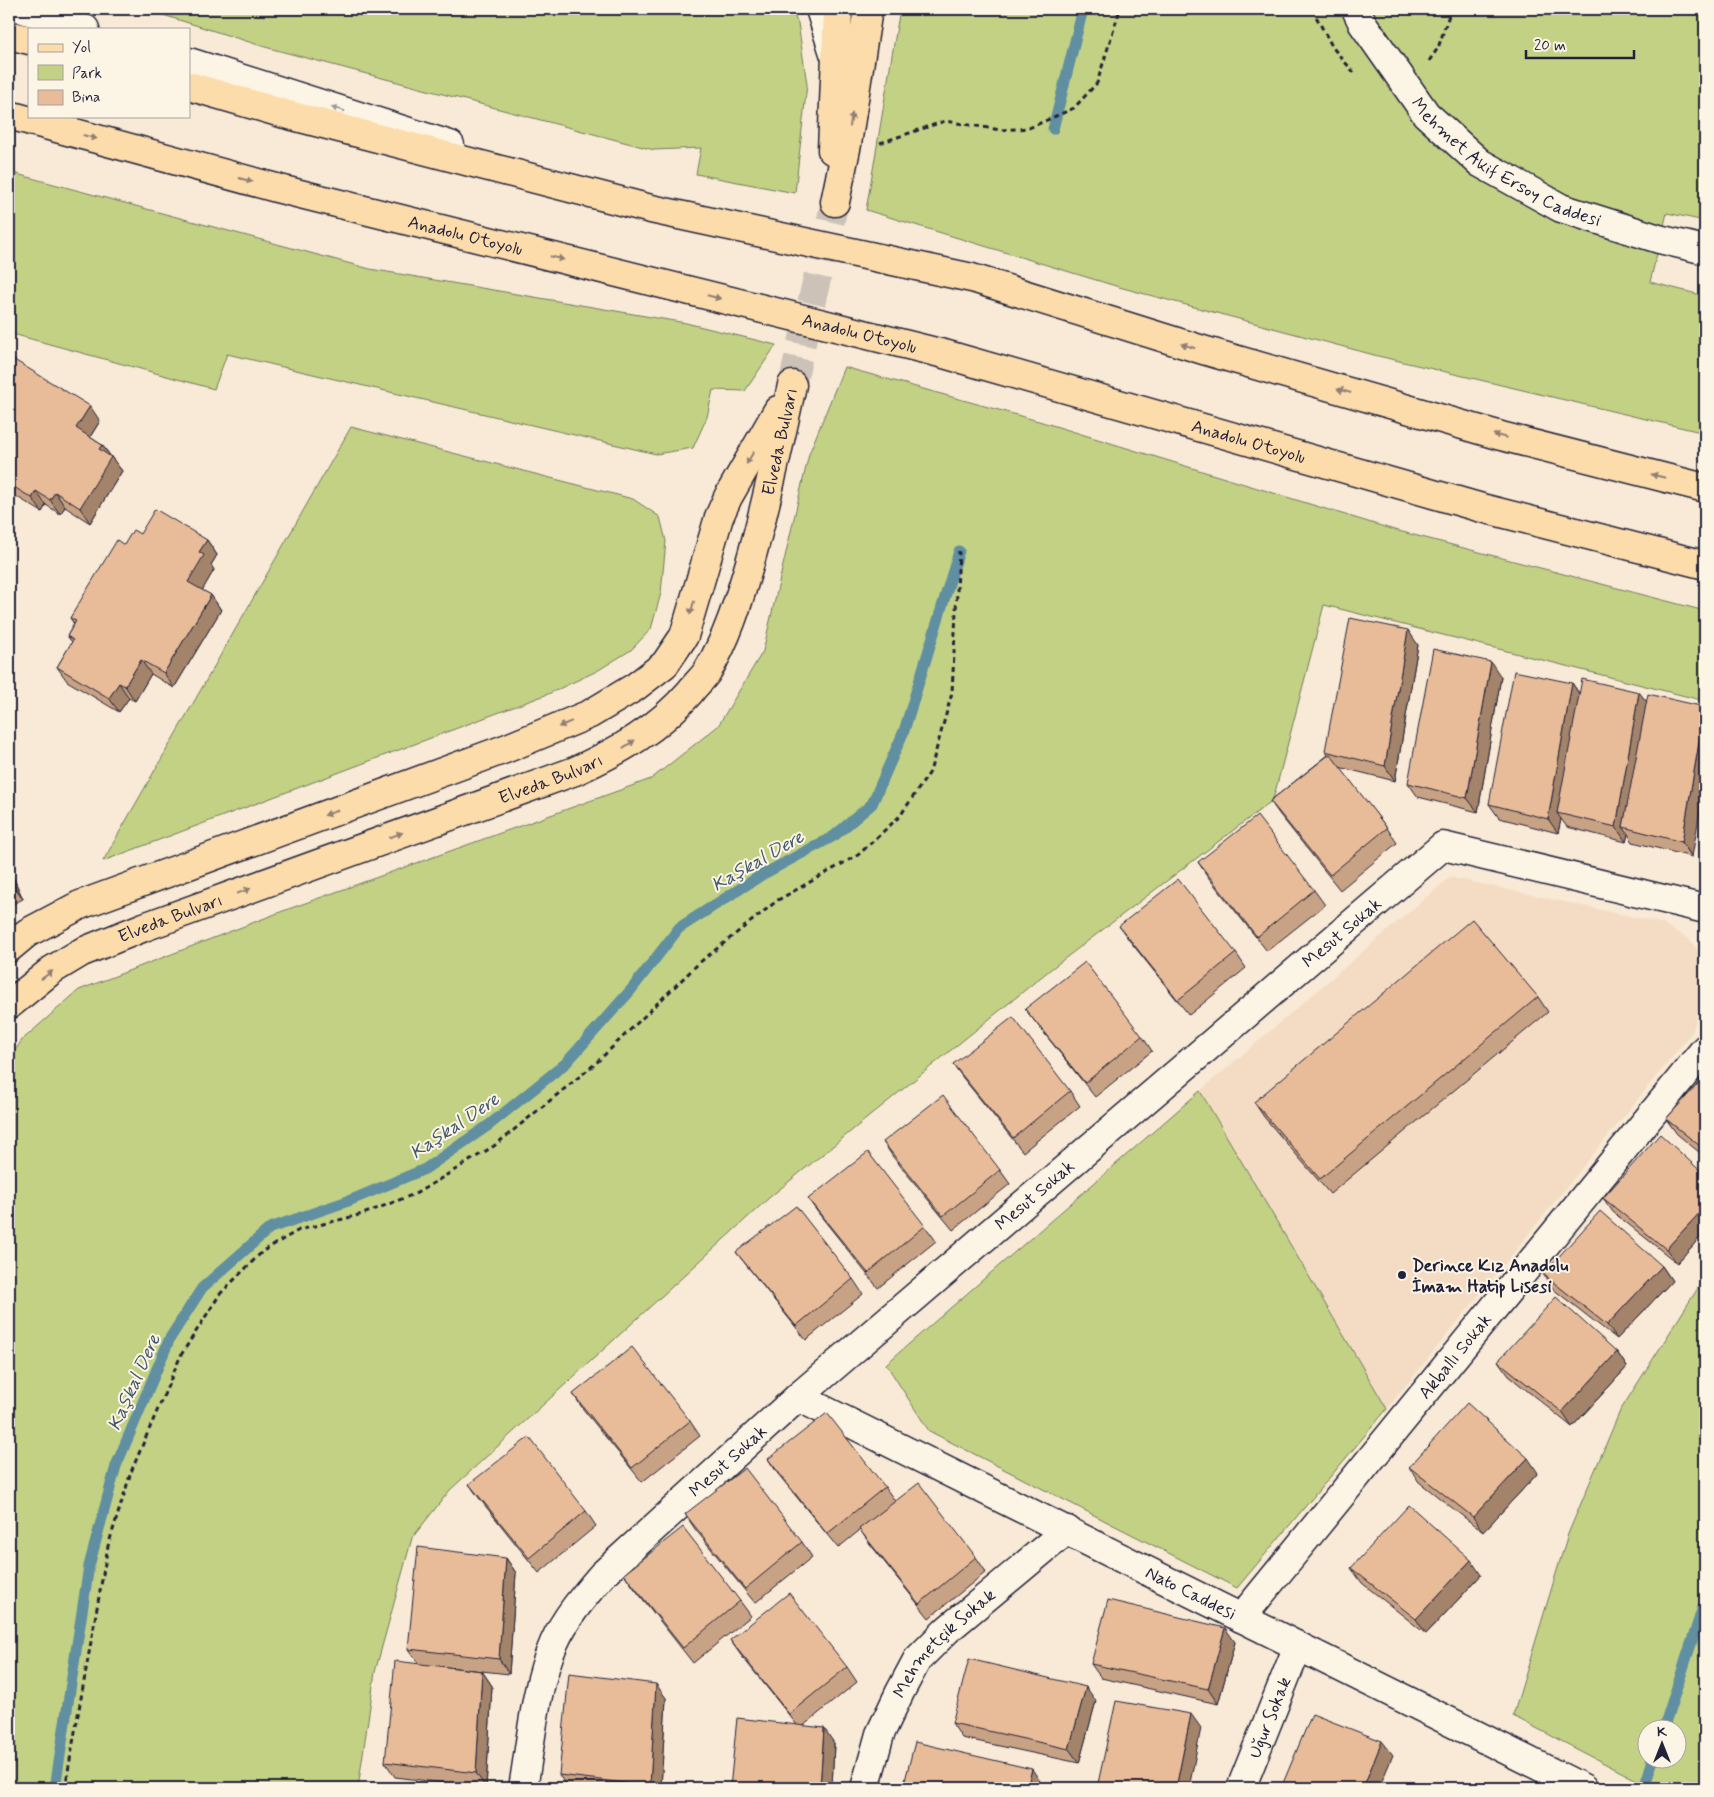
<svg xmlns="http://www.w3.org/2000/svg" width="1714" height="1797" viewBox="0 0 1714 1797" font-family="Mynerve,sans-serif">
	<style>
		.built { fill: #f4dcc4 }
		.green { fill: #c3d185; stroke: #727a60; fill-rule: evenodd }
		.lines { fill: none; stroke-linecap: round; stroke-linejoin: round }
		.stream { stroke: #5f8fa1; stroke-width: 11 }
		.major-tunnel { stroke: #cdc2b7; stroke-width: 28; stroke-dasharray: 28 14; stroke-linecap: butt }
		.minor-casing { stroke: #22223b; stroke-width: 31 }
		.major-casing { stroke: #22223b; stroke-width: 31 }
		.highway-casing { stroke: #22223b; stroke-width: 31 }
		.path { stroke: #22223b; stroke-width: 3; stroke-dasharray: 5 4; stroke-linecap: butt }
		.minor { stroke: #fcf5e5; stroke-width: 28 }
		.major { stroke: #fddcac; stroke-width: 28 }
		.highway { stroke: #fddcac; stroke-width: 28 }
		.wall { fill: #c8a284; stroke: #22223b }
		.shaded-wall { fill: #a3846b; stroke: #22223b }
		.building { fill: #e9bc99; stroke: #22223b }
		.oneway { fill: #9a9698 }
		.oneway2 { fill: #907f74 }
		.poi-dot { fill: #22223b; stroke: #fcf5e5; stroke-width: 2 }
		.labels { text-anchor: middle; stroke-width: 4; stroke-linejoin: round; paint-order: stroke }
		.street-label { font-size: 18px; fill: #22223b; stroke: #fcf5e5 }
		.poi-label { font-size: 18px; font-weight: bold; fill: #22223b; stroke: #fcf5e5; text-anchor: start }
		.water-label { font-size: 19px; font-style: italic; fill: #41586e; stroke: #fcf5e5 }
	</style>
	<rect width="100%" height="100%" fill="#f8ead6"/>
	<filter id="ink" filterUnits="userSpaceOnUse"><feTurbulence type="fractalNoise" baseFrequency=".02" numOctaves="2"/><feDisplacementMap in="SourceGraphic" scale="10" xChannelSelector="R" yChannelSelector="G"/><feConvolveMatrix kernelMatrix="1 2 1 2 8 2 1 2 1" color-interpolation-filters="sRGB"/></filter>
	<g filter="url(#ink)">
		<path class="built" d="M1450,877L1661,923L1689,939L1702,956L1703,993L1693,1031L1387,1409L1200,1091Z"/>
		<path class="green" d="M144,9H790L798,23L807,84L795,193L696,174L701,148L654,150L265,47Z
			M900,9H1705V221L1667,213L1650,282L1705,296V433L1378,356L1119,287L866,210C878,143 888,76 900,9Z
			M9,172L370,269L686,323L776,345L745,391L713,390L707,417L693,448L656,454L227,354L214,389L9,333Z
			M844,367L1042,422L1391,529L1705,611V701L1324,605L1273,800L1051,969L770,1197L450,1490L412,1538L375,1672L358,1788H9V1059L22,1040L79,990L283,911L651,779L718,726L763,651L809,454Z
			M351,427L633,499L660,517L666,541L661,593L651,629L631,650L597,671L548,694L103,861Z
			M1200,1091L1387,1409L1237,1588L929,1431L886,1364Z
			M1705,1277V1788H1652L1513,1716L1568,1534L1620,1411ZM1646,1730H1676V1760H1646Z"/>
		<g class="lines">
			<path class="stream" d="M1053,129L1083,9
				M1663,1730L1705,1601
				M1645,1785L1653,1760
				M55,1788L89,1566L116,1466L170,1338L202,1288L270,1228L351,1200L425,1169L489,1125L566,1063L631,990L679,928L760,876L834,836L872,804L904,731L959,551"/>
			<path class="major-tunnel" d="M792,385L835,202"/>
			<defs>
				<g id="minor">
					<path d="M23,9L85,29"/>
					<path d="M820,9L834,53"/>
					<path id="s1" d="M1356,9L1363,24L1426,114L1480,163L1561,208L1659,239L1705,250"/>
					<path d="M189,62L450,145"/>
					<path id="s2" d="M798,1397L1583,1788"/>
					<path id="s3" d="M1241,1618L1705,1049"/>
					<path id="s4" d="M523,1788C531,1742 535,1686 554,1643C565,1618 584,1596 602,1575L798,1397L1443,846L1705,909"/>
					<path id="s5" d="M865,1788L880,1734L900,1692L917,1660L947,1630L1067,1530"/>
					<path id="s6" d="M1241,1788L1298,1646"/>
				</g>
				<g id="major">
					<path d="M832,150L838,9"/>
					<path d="M835,202L847,144L868,9"/>
					<path d="M9,948L27,933L80,905L505,749L590,714L635,687L665,664L684,636L719,517L728,497L778,410"/>
					<path id="s7" d="M9,1005L52,970L82,952L144,927L575,771C619,751 657,730 690,692C695,685 702,679 707,672C727,639 738,603 749,566C766,506 779,446 792,385"/>
				</g>
				<g id="highway">
					<path d="M9,35L29,40"/>
					<path d="M189,86L285,114L651,209L972,278L1203,350L1501,436L1705,488"/>
					<path id="s8" d="M9,115L280,189L944,354L1482,508L1705,565"/>
				</g>
			</defs>
			<use href="#minor" class="minor-casing"/>
			<use href="#major" class="major-casing"/>
			<use href="#highway" class="highway-casing"/>
			<path class="path" d="M1312,9L1333,48L1356,75
				M1705,56V54
				M1429,61L1438,48L1451,9
				M880,143L945,121L1001,130L1029,128L1074,108L1097,83L1120,9
				M65,1788L108,1546L131,1472L181,1355L220,1294L263,1251L299,1230L363,1214L417,1193L494,1146L595,1064L699,963L778,900L858,855L900,816L930,772L952,693L959,551"/>
			<use href="#minor" class="minor"/>
			<use href="#major" class="major"/>
			<use href="#highway" class="highway"/>
		</g>
		<path class="wall" d="M9,362L100,421L90,437L102,445L122,471L90,523L65,507L60,514L46,505L42,512L9,492Z
			M140,534L207,540L217,555L211,565L214,570L202,590L211,595L221,610L174,688L151,674L135,701L129,698L119,712L67,681L57,667L72,642L67,636L74,624L70,618L124,545Z
			M1418,645L1395,781L1339,767L1387,828L1397,843L1340,890L1280,815L1270,801L1328,755L1325,751Z
			M1501,677L1478,812L1418,797L1408,783Z
			M1572,683L1692,857L1633,842L1628,834L1626,842L1567,827L1561,819L1558,833L1499,818L1489,804Z
			M1198,862L1314,890L1325,905L1267,951L1208,877Z
			M9,868L23,899L9,906Z
			M1119,926L1236,953L1246,968L1189,1015L1129,940Z
			M1538,997L1548,1012L1330,1194L1264,1117L1254,1102Z
			M1025,1009L1142,1036L1152,1051L1095,1097L1036,1023Z
			M953,1064L1070,1091L1080,1106L1023,1152L963,1078Z
			M1705,1076V1157L1677,1134L1666,1119Z
			M883,1142L1000,1170L1010,1184L953,1230L893,1157Z
			M1705,1175V1232L1677,1263L1613,1212L1603,1198Z
			M808,1199L925,1226L936,1241L878,1288L819,1214Z
			M736,1252L853,1279L863,1294L806,1340L747,1266Z
			M1662,1266L1672,1281L1617,1339L1553,1289L1543,1274Z
			M1617,1352L1627,1367L1572,1427L1509,1376L1498,1361Z
			M573,1394L690,1421L700,1436L642,1482L583,1409Z
			M768,1459L885,1487L895,1501L976,1557L986,1572L929,1618L870,1544L860,1530L838,1548L778,1474Z
			M1409,1467L1538,1473L1483,1532L1419,1482Z
			M469,1484L586,1511L596,1526L539,1573L479,1498Z
			M685,1514L802,1542L812,1557L755,1603L695,1529Z
			M506,1558L516,1573L509,1674L446,1667L482,1671L492,1686L486,1788L395,1777L385,1762L418,1663L408,1649Z
			M1351,1568L1481,1575L1426,1634L1362,1583Z
			M624,1574L740,1601L751,1616L693,1663L634,1588Z
			M730,1640L847,1667L857,1682L803,1726L834,1743L832,1788H730L797,1725L740,1654Z
			M1235,1642L1218,1704L1101,1678L1091,1664Z
			M666,1698L661,1788H568L559,1775Z
			M1096,1701L1079,1763L962,1738L952,1723Z"/>
		<path class="shaded-wall" d="M90,406L100,421L86,443L76,428Z
			M102,445L122,471L90,523L80,508L99,449Z
			M36,491L46,505L42,512L32,498Z
			M55,492L65,507L60,514L50,500Z
			M207,540L217,555L211,565L214,570L199,596L188,582L199,552Z
			M211,595L221,610L174,688L164,673Z
			M1408,630L1418,645L1395,781L1385,766Z
			M141,660L151,674L135,701L125,686Z
			M1491,662L1501,677L1478,812L1467,798Z
			M119,683L129,698L119,712L109,698Z
			M1572,683L1582,698L1557,813L1561,819L1558,833L1548,819Z
			M1639,692L1650,706L1623,827L1628,834L1626,842L1616,827Z
			M1705,708V782L1692,857L1682,842Z
			M9,868L23,899L10,880L9,878Z
			M1705,1207V1232L1677,1263L1666,1249Z
			M1662,1266L1672,1281L1617,1339L1607,1325Z
			M1617,1352L1627,1367L1572,1427L1562,1412Z
			M1528,1458L1538,1473L1483,1532L1473,1517Z
			M506,1558L516,1573L509,1674L499,1659Z
			M1471,1560L1481,1575L1426,1634L1416,1619Z
			M1225,1628L1235,1642L1218,1704L1208,1689Z
			M482,1671L492,1686L486,1788L476,1773Z
			M656,1684L666,1698L661,1788H652L650,1786Z
			M1086,1687L1096,1701L1079,1763L1069,1749Z
			M1191,1714L1201,1728L1189,1788H1176Z
			M824,1728L834,1743L832,1788H820Z
			M1382,1741L1393,1755L1379,1788H1363Z
			M1032,1769L1042,1784L1041,1788H1027Z"/>
		<path class="building" d="M11,358L90,406L76,428L102,445L99,449L111,457L80,508L55,492L50,500L36,491L32,498L9,484V362Z
			M155,509L207,540L199,552L204,555L188,582L211,595L164,673L141,660L125,686L119,683L109,698L57,667L73,640L67,636L76,621L70,618L117,540L124,545L133,530L140,534Z
			M1350,618L1408,630L1385,766L1325,751Z
			M1433,649L1491,662L1467,798L1408,783Z
			M1514,671L1572,683L1548,819L1489,804Z
			M1582,679L1639,692L1616,827L1557,813Z
			M1648,694L1705,707L1682,842L1623,827Z
			M1330,754L1387,828L1330,875L1270,801Z
			M1257,816L1314,890L1257,937L1198,862Z
			M1705,842V853H1703Z
			M1178,879L1236,953L1178,1000L1119,926Z
			M1472,919L1538,997L1320,1179L1254,1102Z
			M1085,962L1142,1036L1085,1083L1025,1009Z
			M1013,1017L1070,1091L1013,1138L953,1064Z
			M1705,1076V1150L1666,1119Z
			M943,1095L1000,1170L943,1216L883,1142Z
			M1660,1134L1705,1175V1207L1666,1249L1603,1198Z
			M868,1152L925,1226L868,1273L808,1199Z
			M796,1206L853,1279L796,1326L736,1252Z
			M1600,1211L1662,1266L1607,1325L1543,1274Z
			M1556,1297L1617,1352L1562,1412L1498,1361Z
			M632,1347L690,1421L632,1468L573,1394Z
			M1467,1403L1528,1458L1473,1517L1409,1467Z
			M827,1413L885,1487L827,1534L768,1459Z
			M529,1437L586,1511L529,1558L469,1484Z
			M745,1468L802,1542L745,1589L685,1514Z
			M919,1483L976,1557L919,1604L859,1529Z
			M1409,1505L1471,1560L1416,1619L1351,1568Z
			M683,1527L740,1601L683,1648L624,1574Z
			M418,1547L506,1558L499,1659L408,1649Z
			M789,1593L847,1667L789,1714L730,1640Z
			M1108,1600L1225,1628L1208,1689L1091,1664Z
			M969,1659L1086,1687L1069,1749L952,1723Z
			M395,1661L482,1671L476,1773L385,1762Z
			M569,1673L656,1684L650,1786L559,1775Z
			M1116,1701L1191,1714L1176,1788H1097Z
			M1312,1714L1382,1741L1363,1788H1281Z
			M737,1718L824,1728L820,1788H730Z
			M915,1742L1032,1769L1027,1788H903Z"/>
		<defs><path id="oneway-solid" d="M-6-.8H1V-3.2L6.5 0L1 3.2V.8H-6Z" transform="scale(1.25)"/></defs>
		<use class="oneway" href="#oneway-solid" transform="translate(338 109) rotate(-162)"/>
		<g class="oneway2">
			<use href="#oneway-solid" transform="translate(851 120) rotate(-81)"/>
			<use href="#oneway-solid" transform="translate(90 137) rotate(15)"/>
			<use href="#oneway-solid" transform="translate(246 180) rotate(15)"/>
			<use href="#oneway-solid" transform="translate(557 258) rotate(14)"/>
			<use href="#oneway-solid" transform="translate(714 297) rotate(14)"/>
			<use href="#oneway-solid" transform="translate(1188 346) rotate(-163)"/>
			<use href="#oneway-solid" transform="translate(1344 391) rotate(-164)"/>
			<use href="#oneway-solid" transform="translate(1500 436) rotate(-165)"/>
			<use href="#oneway-solid" transform="translate(750 458) rotate(120)"/>
			<use href="#oneway-solid" transform="translate(1658 476) rotate(-166)"/>
			<use href="#oneway-solid" transform="translate(692 608) rotate(107)"/>
			<use href="#oneway-solid" transform="translate(565 724) rotate(157)"/>
			<use href="#oneway-solid" transform="translate(629 744) rotate(-33)"/>
			<use href="#oneway-solid" transform="translate(331 813) rotate(160)"/>
			<use href="#oneway-solid" transform="translate(396 835) rotate(-20)"/>
			<use href="#oneway-solid" transform="translate(244 891) rotate(-20)"/>
			<use href="#oneway-solid" transform="translate(47 975) rotate(-36)"/>
		</g>
	</g>
	<circle class="poi-dot" cx="1402" cy="1275" r="5"/>
	<g class="labels">
		<g class="street-label">
			<text dy="6" stroke="none"><textPath href="#s1" startOffset="221">Mehmet Akif Ersoy Caddesi</textPath></text>
			<text dy="6" stroke="none"><textPath href="#s8" startOffset="472">Anadolu Otoyolu</textPath></text>
			<text dy="6" stroke="none"><textPath href="#s8" startOffset="878">Anadolu Otoyolu</textPath></text>
			<text dy="6" stroke="none"><textPath href="#s8" startOffset="1282">Anadolu Otoyolu</textPath></text>
			<text dy="6" stroke="none"><textPath href="#s7" startOffset="1025">Elveda Bulvarı</textPath></text>
			<text dy="6" stroke="none"><textPath href="#s7" startOffset="590">Elveda Bulvarı</textPath></text>
			<text dy="6" stroke="none"><textPath href="#s7" startOffset="185">Elveda Bulvarı</textPath></text>
			<text dy="6" stroke="none"><textPath href="#s4" startOffset="1212">Mesut Sokak</textPath></text>
			<text dy="6" stroke="none"><textPath href="#s4" startOffset="808">Mesut Sokak</textPath></text>
			<text dy="6" stroke="none"><textPath href="#s3" startOffset="338">Akballı Sokak</textPath></text>
			<text dy="6" stroke="none"><textPath href="#s4" startOffset="402">Mesut Sokak</textPath></text>
			<text dy="6" stroke="none"><textPath href="#s2" startOffset="439">Nato Caddesi</textPath></text>
			<text dy="6" stroke="none"><textPath href="#s5" startOffset="169">Mehmetçik Sokak</textPath></text>
			<text dy="6" stroke="none"><textPath href="#s6" startOffset="76">Uğur Sokak</textPath></text>
		</g>
		<g class="poi-label">
			<text x="1412" y="1271">Derince Kız Anadolu<tspan x="1412" dy="21">İmam Hatip Lisesi</tspan></text>
		</g>
		<g class="water-label">
			<text transform="translate(757 860) rotate(-30)" y="7">Kaşkal Dere</text>
			<text transform="translate(454 1125) rotate(-34)" y="7">Kaşkal Dere</text>
			<text transform="translate(133 1382) rotate(-66)" y="7">Kaşkal Dere</text>
		</g>
	</g>
	<rect width="1714" height="1797" fill="none" stroke="#fcf5e5" stroke-width="30"/>
	<rect x="15" y="15" width="1684" height="1767" fill="none" stroke="#22223b" stroke-width="2" filter="url(#ink)"/>
	<rect x="28" y="28" width="162" height="90" fill="#fcf5e5" stroke="#a5a1a1"/>
	<rect x="38" y="44" width="25" height="8" fill="#fddcac" stroke="#a5a1a1"/>
	<text x="72" y="52" font-size="15" fill="#22223b">Yol</text>
	<rect x="38" y="65" width="25" height="15" fill="#c3d185" stroke="#a5a1a1"/>
	<text x="72" y="78" font-size="15" fill="#22223b">Park</text>
	<rect x="38" y="90" width="25" height="15" fill="#e9bc99" stroke="#a5a1a1"/>
	<text x="72" y="102" font-size="15" fill="#22223b">Bina</text>
	<g transform="translate(1662 1744)"><circle r="24" fill="#fcf5e5" stroke="#a5a1a1"/>
	<path d="M0-4L9 19L0 12L-9 19Z" fill="#22223b"/>
	<text y="-8" font-size="14" font-weight="bold" text-anchor="middle" fill="#22223b">K</text>
	</g>
	<path d="M1526 50v8h108v-8" fill="none" stroke="#22223b" stroke-width="2.5"/>
	<text x="1534" y="50" font-size="15" fill="#22223b" stroke="#fcf5e5" stroke-width="4" paint-order="stroke">20 m</text>
</svg>
